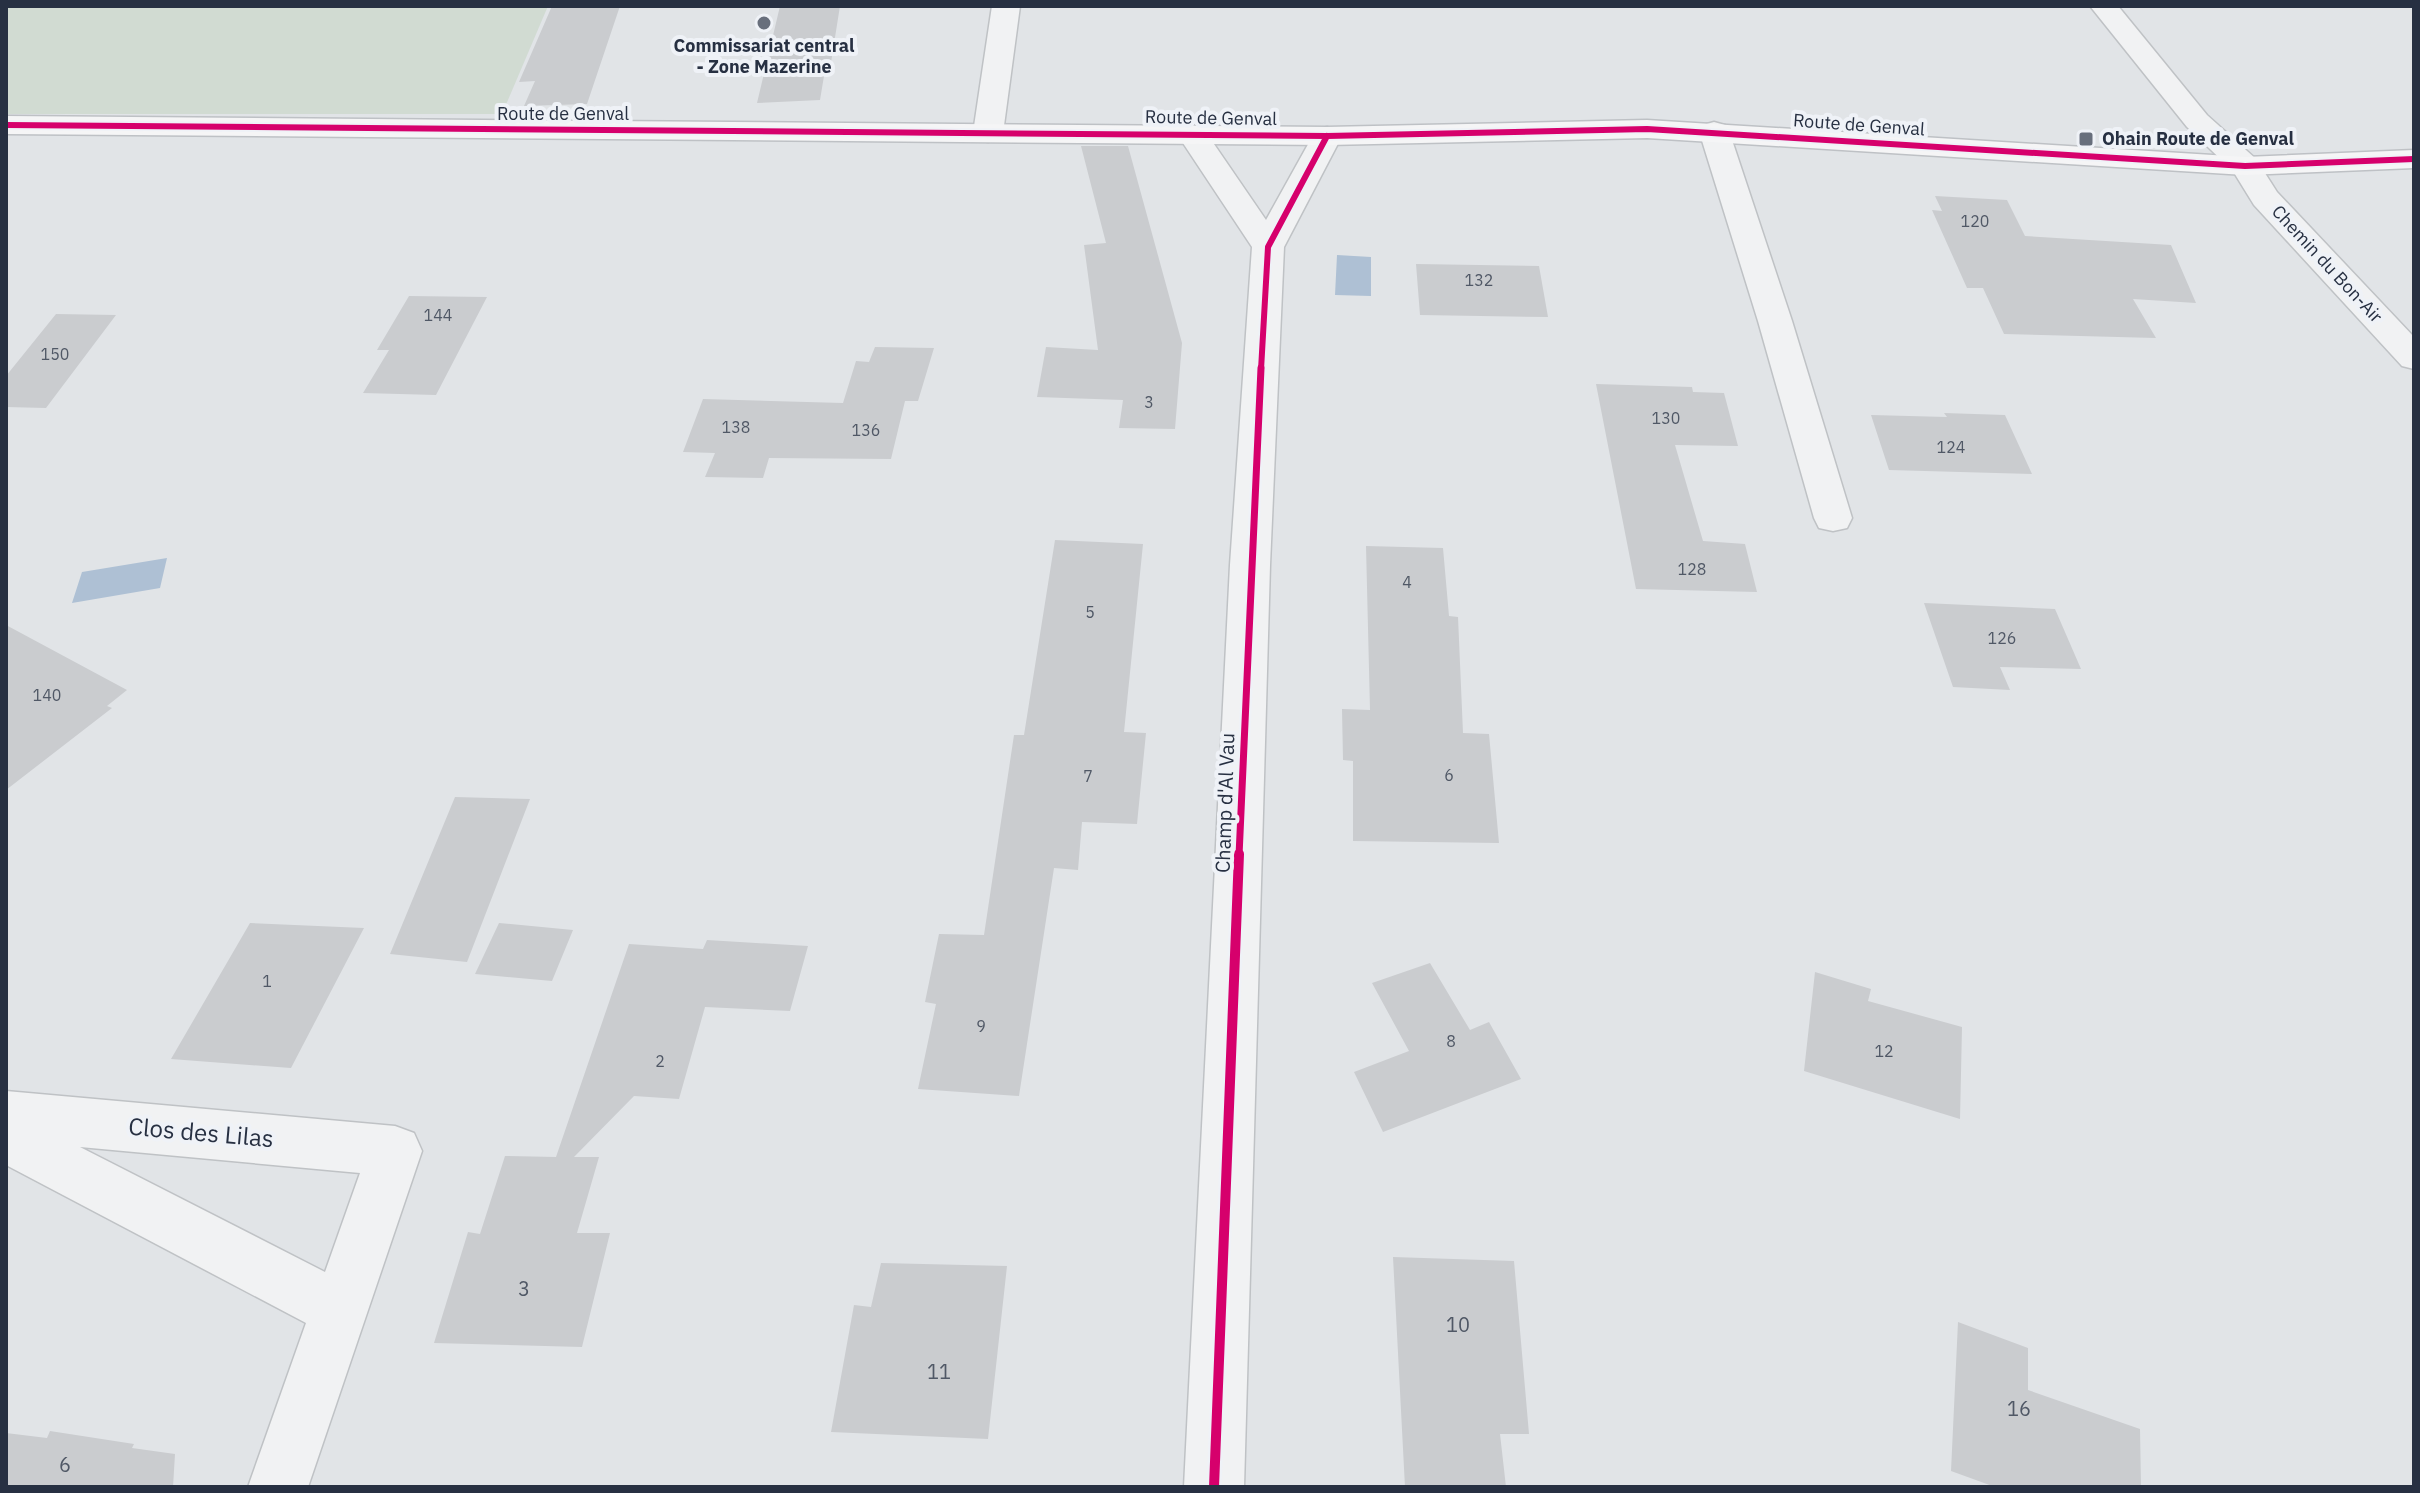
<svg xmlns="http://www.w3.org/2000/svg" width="2420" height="1493" viewBox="0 0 2420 1493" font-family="'IBM Plex Sans',sans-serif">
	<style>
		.green { fill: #d1dbd2 }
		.water { fill: #aec0d4 }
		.building { fill: #cacccf }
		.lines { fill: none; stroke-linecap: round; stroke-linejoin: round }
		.minor-casing { stroke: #bfc2c5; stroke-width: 3 }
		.major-casing { stroke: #bec1c5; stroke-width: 3 }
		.minor { fill: #f1f2f3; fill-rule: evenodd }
		.major { fill: #f5f5f6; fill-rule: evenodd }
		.cycleway-far2-casing { stroke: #eff2f7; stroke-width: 10 }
		.cycleway-far1-casing { stroke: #eff2f7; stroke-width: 12 }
		.cycleway-casing { stroke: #eff2f7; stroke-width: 15 }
		.cycleway-far2 { stroke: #d6006c; stroke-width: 6 }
		.cycleway-far1 { stroke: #d6006c; stroke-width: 7 }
		.cycleway { stroke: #d6006c; stroke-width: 10 }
		.poi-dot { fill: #686f7c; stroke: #eff2f7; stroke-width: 3 }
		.labels { text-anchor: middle; stroke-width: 8; stroke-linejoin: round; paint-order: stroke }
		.number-label { font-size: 16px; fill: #505866 }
		.far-poi-label { font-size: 18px; font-weight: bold; fill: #273042; stroke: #eff2f7 }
		.far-street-label { font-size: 18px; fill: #273042; stroke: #eff2f7 }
		.street-label { font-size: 20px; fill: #273042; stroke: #eff2f7 }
		.near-number-label { font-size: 20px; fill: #505866 }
		.near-street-label { font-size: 24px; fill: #273042; stroke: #eff2f7 }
	</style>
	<rect width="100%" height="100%" fill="#e1e4e7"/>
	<path class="green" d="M6,6H548L502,114H6Z"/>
	<path class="water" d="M1337,255L1371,257V296L1335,295Z
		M167,558L160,588L72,603L82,572Z"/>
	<path class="building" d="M552,6H620L587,104L524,106L535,81L519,82Z
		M780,6H840L829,75L824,76L820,100L757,103Z
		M1081,146H1128L1182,343L1175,429L1119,428L1123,400L1037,397L1046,347L1098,350L1084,245L1106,243Z
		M1935,196L2007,200L2025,236L2171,245L2196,303L2133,299L2156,338L2004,334L1983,288H1967L1932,210L1942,211Z
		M1416,264L1539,266L1548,317L1420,315Z
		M409,296L487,297L436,395L363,393L389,350H377Z
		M56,314L116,315L46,408L6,407V376Z
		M875,347L934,348L918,401H905L891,459L769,458L763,478L705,477L715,453L683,452L703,399L843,403L856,361L869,362Z
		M1596,384L1692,387L1693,392L1724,393L1738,446L1675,445L1703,541L1745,544L1757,592L1636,589Z
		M1944,413L2005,415L2032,474L1889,470L1871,415L1947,417Z
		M1055,540L1143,544L1124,732L1146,733L1137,824L1082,822L1078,870L1054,868L1019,1096L918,1089L936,1004L925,1002L939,934L984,935L1014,735H1024Z
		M1366,546L1443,548L1449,616L1458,617L1463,733L1489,734L1499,843L1353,841V761L1343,760L1342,709L1370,710Z
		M1924,603L2055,609L2081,669L2000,667L2010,690L1953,687Z
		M6,625L127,690L107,706L112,708L6,790Z
		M455,797L530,799L467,962L390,954Z
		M250,923L364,928L291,1068L171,1059Z
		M499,923L573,930L552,981L475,974Z
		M707,940L808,946L790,1011L705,1007L679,1099L634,1096L574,1157H599L577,1233H610L582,1347L434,1343L468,1232L480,1234L505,1156L556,1157L629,944L703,949Z
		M1430,963L1470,1030L1489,1022L1521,1079L1383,1132L1354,1072L1409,1051L1372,983Z
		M1815,972L1871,989L1868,1001L1962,1027L1960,1119L1804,1071Z
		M1393,1257L1514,1261L1529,1434H1500L1506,1487H1405Z
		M881,1263L1007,1266L988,1439L831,1432L854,1305L871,1307Z
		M1958,1322L2028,1348V1390L2140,1429L2141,1487H1995L1951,1471Z
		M50,1431L134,1444L132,1448L175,1454L173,1487H6V1433L47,1438Z"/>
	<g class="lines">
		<defs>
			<path id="minor" d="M992,6H1020L1003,133L999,139L988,142L977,139L973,133Z
				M2090,6H2118L2207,115L2256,159L2277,192L2414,337V369L2402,366L2254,205L2233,171L2187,127Z
				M1714,122L1725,125L1729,131L1792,321L1852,518L1847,528L1833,531L1819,528L1814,518L1758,321L1699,131L1703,125Z
				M1192,125L1203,128L1266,220L1316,130L1327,127L1338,130L1342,136L1284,247L1270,565L1244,1487H1184L1230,565L1252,247L1177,134L1181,128Z
				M6,1091L395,1126L414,1133L422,1151L308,1487H248L306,1323L6,1165ZM80,1147L360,1173L325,1272Z"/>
			<path id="major" d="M6,116L1327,127L1647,120L2245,157L2414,150V168L2245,175L1647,138L1327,145L6,134Z"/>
		</defs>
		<use href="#minor" class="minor-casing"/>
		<use href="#major" class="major-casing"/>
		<use href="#minor" class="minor"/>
		<use href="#major" class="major"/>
		<defs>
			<path id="cycleway-far2" d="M6,125L1327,136L1647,129L2245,166L2414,159
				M1261,370L1268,247L1327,136"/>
			<path id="cycleway-far1" d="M1239,856L1261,368"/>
			<path id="cycleway" d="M1214,1487L1239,854"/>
		</defs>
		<use href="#cycleway-far2" class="cycleway-far2-casing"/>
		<use href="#cycleway-far1" class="cycleway-far1-casing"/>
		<use href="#cycleway" class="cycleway-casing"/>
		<use href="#cycleway-far2" class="cycleway-far2"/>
		<use href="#cycleway-far1" class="cycleway-far1"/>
		<use href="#cycleway" class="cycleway"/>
	</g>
	<g class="poi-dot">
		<circle cx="764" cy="23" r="8"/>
		<rect x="2078" y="131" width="16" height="16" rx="4"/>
	</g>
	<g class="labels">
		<g class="number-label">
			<text x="1975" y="227">120</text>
			<text x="1479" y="286">132</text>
			<text x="438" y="321">144</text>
			<text x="55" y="360">150</text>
			<text x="1149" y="408">3</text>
			<text x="1666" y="424">130</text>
			<text x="736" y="433">138</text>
			<text x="866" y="436">136</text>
			<text x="1951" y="453">124</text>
			<text x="1692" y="575">128</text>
			<text x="1407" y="588">4</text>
			<text x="1090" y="618">5</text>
			<text x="2002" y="644">126</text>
			<text x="47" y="701">140</text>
			<text x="1449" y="781">6</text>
			<text x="1088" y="782">7</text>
			<text x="267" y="987">1</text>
			<text x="981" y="1032">9</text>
			<text x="1451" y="1047">8</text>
			<text x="1884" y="1057">12</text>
			<text x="660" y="1067">2</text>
		</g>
		<g class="far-poi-label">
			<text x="764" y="52">Commissariat central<tspan x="764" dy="21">- Zone Mazerine</tspan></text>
			<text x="2102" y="145" text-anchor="start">Ohain Route de Genval</text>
		</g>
		<g class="far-street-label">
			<text x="563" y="120">Route de Genval</text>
			<text transform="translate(1211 118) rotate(1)" y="6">Route de Genval</text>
			<text transform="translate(1859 125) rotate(4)" y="6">Route de Genval</text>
			<text transform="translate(2327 264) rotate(47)" y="6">Chemin du Bon-Air</text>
		</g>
		<g class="street-label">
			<text transform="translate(1225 803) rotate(-88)" y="7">Champ d'Al Vau</text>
		</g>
		<g class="near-number-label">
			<text x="524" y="1296">3</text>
			<text x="1458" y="1332">10</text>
			<text x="939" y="1379">11</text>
			<text x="2019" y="1416">16</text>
			<text x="65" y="1472">6</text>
		</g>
		<g class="near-street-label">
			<text transform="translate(201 1133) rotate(5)" y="8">Clos des Lilas</text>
		</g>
	</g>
	<rect width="2420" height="1493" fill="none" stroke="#273042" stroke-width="16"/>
</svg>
